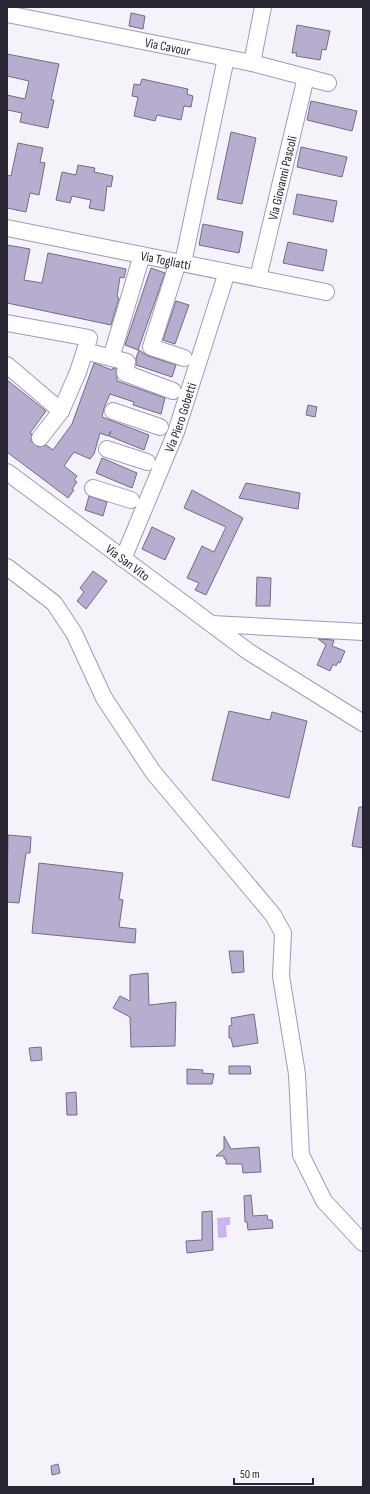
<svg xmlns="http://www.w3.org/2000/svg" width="370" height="1494" viewBox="0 0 370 1494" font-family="'Sofia Sans Condensed',sans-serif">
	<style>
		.water { fill: #cab4f4 }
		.building { fill: #b9adcf; stroke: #746a89 }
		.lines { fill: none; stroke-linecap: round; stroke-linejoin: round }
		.minor-casing { stroke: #a398b9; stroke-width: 18 }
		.minor { stroke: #fff; stroke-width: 16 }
		.labels { text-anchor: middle; stroke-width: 3; stroke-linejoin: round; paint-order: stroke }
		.street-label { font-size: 13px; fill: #292532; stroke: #fff }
	</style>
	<rect width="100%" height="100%" fill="#f5f3fa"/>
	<path class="water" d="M230,1217V1225H226L227,1237L218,1238L217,1218Z"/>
	<path class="building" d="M131,13L145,16L143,29L129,26Z
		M297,25L330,31L326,50L322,49L320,60L296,56L297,53H292Z
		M7,54L59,64L51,100H54L48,128L20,122L22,113L7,110V95L25,99L29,81L7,76Z
		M142,79L188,89L187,94L193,96L191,107L184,106L181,120L157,115L155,121L134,116L138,97L132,96L134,84L140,85Z
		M311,101L357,111L352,131L307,120Z
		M231,132L256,138L242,204L217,199Z
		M18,143L43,148L40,162L45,163L39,195L30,193L26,212L7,208V175L11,176Z
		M301,147L347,157L342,177L297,167Z
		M78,165L95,168L94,172L113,176L111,187L107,186L104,211L89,208L91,200L72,196L70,203L56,200L62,172L76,175Z
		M297,194L337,201L333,222L293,214Z
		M203,224L243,232L239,253L199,245Z
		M288,242L327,250L323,271L283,263Z
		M7,245L30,249L24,280L42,283L48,253L126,269L124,278L120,277L117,297L119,298L111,325L7,303Z
		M151,268L165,273L138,350L125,345Z
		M176,301L189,305L175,344L163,340Z
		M139,350L148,356L176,365L172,377L136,365V358Z
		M94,363L112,370L113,368L116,369L117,381L165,398L161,414L133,405L134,402L110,394L104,408L102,417L149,435L144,450L109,436L111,431L108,436L100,433L94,454L90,459L74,452L64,466L77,476L74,480L77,482L72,489L74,490L68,498L7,452V380L46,411L30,433L32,434L31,441L38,447L46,445L53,450L72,424Z
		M308,405L317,407L315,417L306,415Z
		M102,458L137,473L132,488L96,473Z
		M246,483L300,493L298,509L239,498Z
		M192,490L243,518L206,595L195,590L199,583L187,578L202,546L214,552L226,527L184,508Z
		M89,496L107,502L103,516L85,510Z
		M152,527L175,538L165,560L142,549Z
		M93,571L107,581L86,609L77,601L84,592L80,588Z
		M257,577L271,578L270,606H256Z
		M318,639L334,640L332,646L345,651L340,663L338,662L336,666L333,664L330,671L317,665L326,645Z
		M229,711L270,720L272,712L307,721L289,798L212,780Z
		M359,807H363V848L352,846Z
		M8,835L31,837L30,853H26L19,903L7,902Z
		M39,863L123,873L119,899L123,900L119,927L136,929L135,943L32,933Z
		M229,951H243L244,972L232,973Z
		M148,973L149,1005L176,1002L175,1046L131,1047L130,1017L113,1008L120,996L130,1001V975Z
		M254,1014L258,1043L233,1047L231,1038H229V1026L232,1025L231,1018Z
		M41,1047L42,1060L31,1061L29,1048Z
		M229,1066H250L251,1074H229Z
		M187,1069L203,1070L202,1073L214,1074L212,1084H187Z
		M76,1092L77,1115H67L66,1093Z
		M224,1136L231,1149L259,1147L261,1172L243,1173L242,1164H226V1159H224V1156H216L224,1149Z
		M251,1195L253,1216L267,1215L268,1220H272L273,1228L248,1230L247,1222H245L244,1196Z
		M212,1211L213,1250L187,1253L186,1241L202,1240V1212Z
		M58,1464L60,1473L52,1475L51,1466Z"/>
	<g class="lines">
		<defs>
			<g id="minor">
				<path id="s1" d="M7,14L252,63L328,83"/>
				<path d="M252,63L263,7"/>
				<path id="s2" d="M7,228L326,292"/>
				<path d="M178,262L151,347L184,358"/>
				<path d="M183,263L226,58"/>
				<path id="s3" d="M258,278L306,77"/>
				<path d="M7,323L89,338L78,372L61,411L7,365"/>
				<path d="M85,351L127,362L125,373L173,391"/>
				<path d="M111,358L142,255"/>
				<path d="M113,411L160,427"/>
				<path d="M40,438L61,411"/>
				<path d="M107,449L147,462"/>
				<path id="s4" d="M7,472L249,652L363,723"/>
				<path d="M93,488L131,500"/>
				<path id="s5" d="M123,559L176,432L227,272"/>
				<path d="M7,567L54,603L74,633L104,698L153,772L273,915L283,933L281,976L297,1074L301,1155L324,1201L363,1243"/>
				<path d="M212,624L363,632"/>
			</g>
		</defs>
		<use href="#minor" class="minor-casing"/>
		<use href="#minor" class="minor"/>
	</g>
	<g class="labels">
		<g class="street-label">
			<text dy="5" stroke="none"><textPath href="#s1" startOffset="164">Via Cavour</textPath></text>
			<text dy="5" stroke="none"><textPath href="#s3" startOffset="103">Via Giovanni Pascoli</textPath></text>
			<text dy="5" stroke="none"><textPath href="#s2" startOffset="162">Via Togliatti</textPath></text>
			<text dy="5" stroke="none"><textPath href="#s5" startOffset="153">Via Piero Gobetti</textPath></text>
			<text dy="5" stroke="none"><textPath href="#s4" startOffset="151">Via San Vito</textPath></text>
		</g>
	</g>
	<rect width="370" height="1494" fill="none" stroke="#292532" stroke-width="16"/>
	<path d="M234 1478v6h79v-6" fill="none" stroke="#292532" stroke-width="2"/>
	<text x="240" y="1478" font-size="12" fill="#292532" stroke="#ffffff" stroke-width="3" paint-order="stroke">50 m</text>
</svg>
